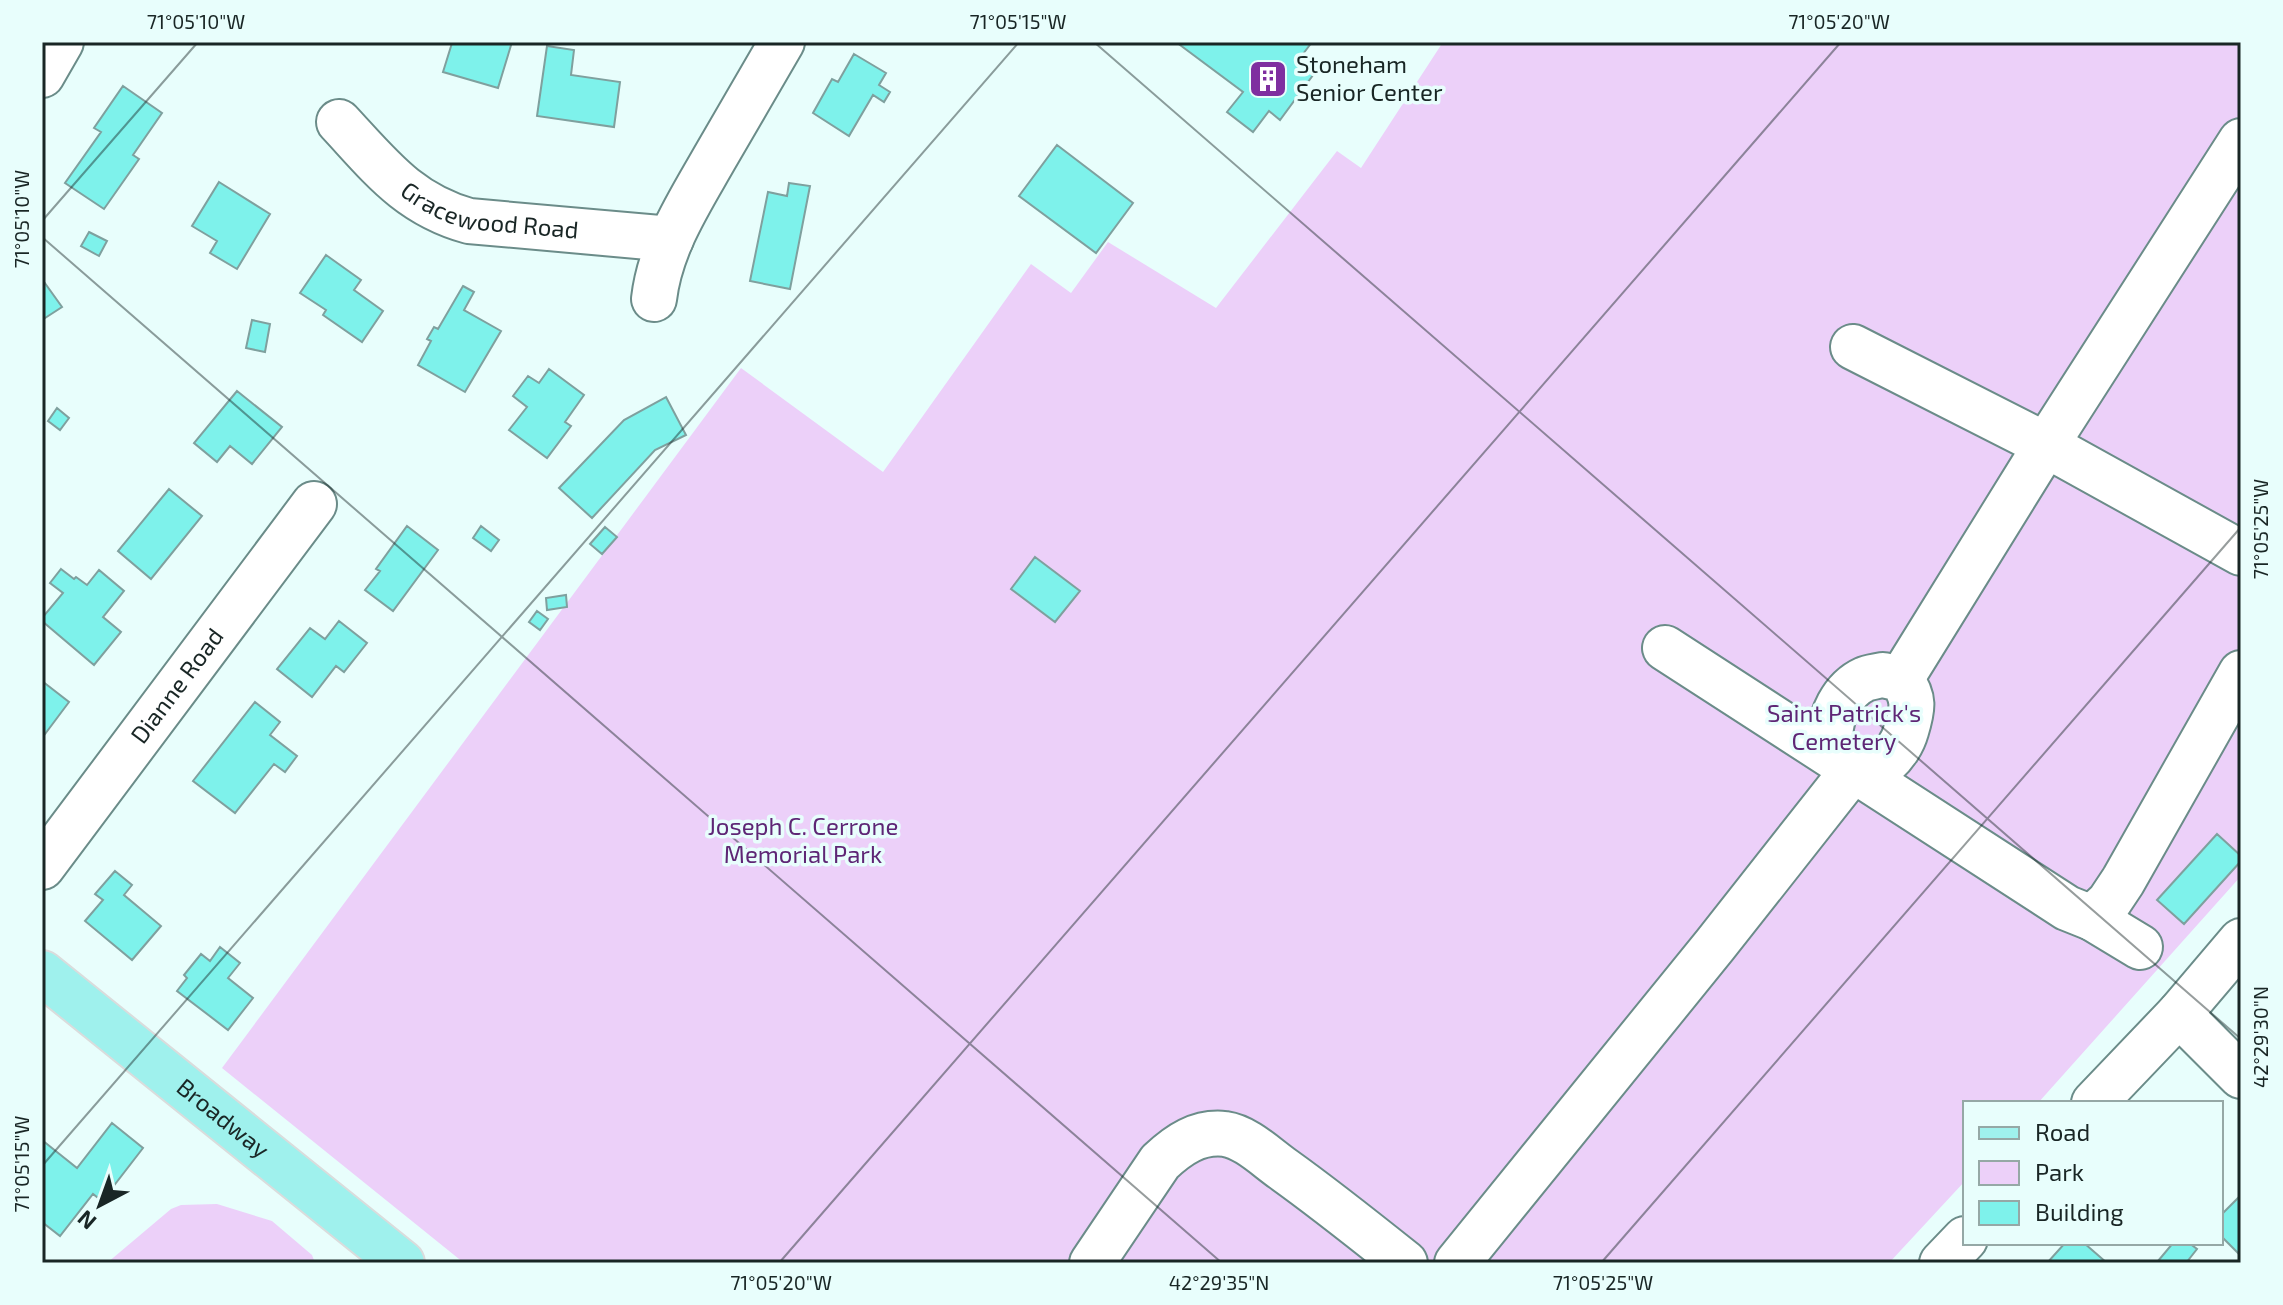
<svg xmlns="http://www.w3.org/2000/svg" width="2283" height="1305" viewBox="0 0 2283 1305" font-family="'Exo 2',sans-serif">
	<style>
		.green { fill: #ecd0f9 }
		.building { fill: #7ef2eb; stroke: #7fa09e; stroke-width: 2 }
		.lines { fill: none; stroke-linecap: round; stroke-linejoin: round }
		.minor-casing { stroke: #6b8c89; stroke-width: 48 }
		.major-casing { stroke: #dadcdc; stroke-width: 48 }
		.minor { stroke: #fff; stroke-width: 44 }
		.major { stroke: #9ff1ed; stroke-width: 44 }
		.ticks { fill: none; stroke: #192625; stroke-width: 2; stroke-opacity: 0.45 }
		.labels { text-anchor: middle; stroke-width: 7; stroke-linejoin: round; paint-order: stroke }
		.poi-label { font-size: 24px; fill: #192625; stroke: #e8fefc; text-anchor: start }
		.street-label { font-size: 24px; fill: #192625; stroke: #e8fefc }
		.park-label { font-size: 24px; fill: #5e2675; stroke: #e8fefc }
		.neatline { fill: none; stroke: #192625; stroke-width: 3 }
		.ticks-label { font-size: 20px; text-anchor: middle; fill: #192625 }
	</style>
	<rect width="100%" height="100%" fill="#e8fefc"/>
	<path class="green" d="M1443,42H2241V876L2038,1103H1965V1181L1889,1263H464L222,1068L741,368L883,472L1031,264L1071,293L1108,242L1216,308L1337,151L1361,168Z
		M217,1204L272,1221L312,1255L315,1263H107L171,1209L181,1205Z"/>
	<path class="building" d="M448,42H512L498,88L443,72L452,43Z
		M1176,42H1312L1303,54L1319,67L1280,120L1269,111L1253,132L1227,112L1243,92Z
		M547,46L574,50L571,75L620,82L614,127L537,116Z
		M854,54L886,73L879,85L890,92L884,102L873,95L849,136L813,113L832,79L838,82Z
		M123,86L162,113L133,155L139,159L104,209L65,183L101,132L94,128Z
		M1057,145L1133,203L1096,253L1019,196Z
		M219,182L270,214L237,269L210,253L217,241L192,226Z
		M789,183L810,186L790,289L750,281L768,192L787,196Z
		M89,232L107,241L99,256L81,246Z
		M326,255L361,280L354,290L383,311L362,342L323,315L326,310L300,293Z
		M42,279L62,307L42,320Z
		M463,286L474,292L464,310L501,331L465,392L418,365L431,341L427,339L434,327L438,329Z
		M252,320L270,324L265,352L246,348Z
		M549,369L584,395L565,422L571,426L547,458L509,430L527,407L513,396L528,376L539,383Z
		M237,391L282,427L252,464L230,446L217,462L194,443Z
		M666,397L686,435L655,450L592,518L559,488L624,420Z
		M57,408L69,418L60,430L48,421Z
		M169,489L202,516L151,579L118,551Z
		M407,526L438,550L393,611L365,590L380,571L376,569Z
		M481,526L499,540L491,551L473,538Z
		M605,527L617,537L602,554L590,544Z
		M1035,557L1080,591L1055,622L1011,589Z
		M61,569L74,579L76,577L87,585L99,570L124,591L103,617L121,632L94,665L42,621V618L63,593L50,583Z
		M566,595L567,607L547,610L546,598Z
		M537,611L548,619L540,630L529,622Z
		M339,621L367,643L344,672L336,666L312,697L277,669L310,628L325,639Z
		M42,681L69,702L42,738Z
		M255,702L280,722L270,735L297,756L285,772L274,764L235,813L193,781Z
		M2217,834L2241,856V861L2184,924L2157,900Z
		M115,871L132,885L124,895L161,926L132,960L85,921L103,900L95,894Z
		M220,947L240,963L228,978L253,998L228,1030L177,991L187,978L184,975L201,954L210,961Z
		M112,1123L143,1148L102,1201L93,1194L60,1236L42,1222V1140L77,1168Z
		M2241,1195V1256L2221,1236V1215Z
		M2065,1243H2084L2107,1263H2047Z
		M2173,1243H2189L2197,1249L2186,1263H2160L2158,1261Z"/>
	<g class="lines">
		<defs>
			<g id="minor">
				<path d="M42,75L61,42"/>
				<path id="s1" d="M339,122C380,166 408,204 469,221L671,239"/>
				<path d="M654,299C660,247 689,203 714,159C737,120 759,81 782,42"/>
				<path d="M1853,347L2046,445L2241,141"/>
				<path d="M1665,648L2067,908L2092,918L2109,902L2123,881L2241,673"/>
				<path d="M1883,675L1901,679C1915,698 1913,708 1906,731C1903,742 1895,754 1886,762C1871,774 1858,776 1844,761C1838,755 1832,749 1831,741C1828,717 1843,689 1865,679C1871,677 1877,676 1883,675Z"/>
				<path d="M1901,679L2046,445L2241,553"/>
				<path id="s2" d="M42,867L314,504"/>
				<path d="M2092,918L2140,947"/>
				<path d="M2179,1014L2241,1076"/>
				<path d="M2094,1103L2179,1014L2241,941"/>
				<path d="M1092,1263L1160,1162C1178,1145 1198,1131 1225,1134C1246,1137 1266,1157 1283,1169C1325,1199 1365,1231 1405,1263"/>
				<path d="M1457,1263L1715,945L1853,770"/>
				<path d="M1942,1263L1965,1239"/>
			</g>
			<g id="major">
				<path id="s3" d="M42,973L402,1263"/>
			</g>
		</defs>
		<use href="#minor" class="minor-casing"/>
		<use href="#major" class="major-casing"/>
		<use href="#minor" class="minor"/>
		<use href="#major" class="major"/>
	</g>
	<path class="ticks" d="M1094,42L2241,1039M42,221L198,42M42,237L1222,1263M42,1166L1019,42M779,1263L1841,42M1601,1263L2241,527"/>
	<defs>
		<symbol id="building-square" viewBox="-11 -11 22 22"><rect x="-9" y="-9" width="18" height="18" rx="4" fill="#7f2fa0" stroke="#e8fefc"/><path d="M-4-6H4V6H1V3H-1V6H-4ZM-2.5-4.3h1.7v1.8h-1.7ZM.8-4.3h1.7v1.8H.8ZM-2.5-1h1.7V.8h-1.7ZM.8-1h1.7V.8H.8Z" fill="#fff"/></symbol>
	</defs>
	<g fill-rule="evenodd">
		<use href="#building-square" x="1246" y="57" width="44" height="44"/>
	</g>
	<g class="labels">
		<g class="poi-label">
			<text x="1296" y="73">Stoneham<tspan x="1296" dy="28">Senior Center</tspan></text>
		</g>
		<g class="street-label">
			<text dy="8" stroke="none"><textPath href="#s1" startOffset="184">Gracewood Road</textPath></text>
			<text dy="8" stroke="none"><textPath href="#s2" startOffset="226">Dianne Road</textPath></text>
			<text dy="8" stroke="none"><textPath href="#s3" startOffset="232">Broadway</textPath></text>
		</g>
		<g class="park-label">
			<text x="1844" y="722">Saint Patrick's<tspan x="1844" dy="28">Cemetery</tspan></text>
			<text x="803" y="835">Joseph C. Cerrone<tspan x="803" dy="28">Memorial Park</tspan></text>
		</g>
	</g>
	<rect width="2283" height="1305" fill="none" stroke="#e8fefc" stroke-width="88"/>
	<rect x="1963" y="1101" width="260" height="144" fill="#e8fefc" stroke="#95a8a6" stroke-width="2"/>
	<rect x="1979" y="1127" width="40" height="12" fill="#9ff1ed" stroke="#95a8a6" stroke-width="2"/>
	<text x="2035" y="1141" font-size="24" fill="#192625">Road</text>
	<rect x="1979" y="1161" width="40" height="24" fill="#ecd0f9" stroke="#95a8a6" stroke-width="2"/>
	<text x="2035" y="1181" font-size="24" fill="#192625">Park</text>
	<rect x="1979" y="1201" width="40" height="24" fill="#7ef2eb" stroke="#95a8a6" stroke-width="2"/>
	<text x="2035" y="1221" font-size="24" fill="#192625">Building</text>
	<g transform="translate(100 1205) rotate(221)" stroke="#e8fefc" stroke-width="6" paint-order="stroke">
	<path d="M0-6L14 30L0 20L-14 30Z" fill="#192625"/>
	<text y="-12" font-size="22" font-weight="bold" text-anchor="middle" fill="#192625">N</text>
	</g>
	<rect x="44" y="44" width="2195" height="1217" class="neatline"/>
	<g class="ticks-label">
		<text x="196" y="29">71°05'10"W</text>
		<text x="1018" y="29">71°05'15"W</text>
		<text x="1839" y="29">71°05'20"W</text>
		<text transform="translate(22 219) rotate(-90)" y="7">71°05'10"W</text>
		<text transform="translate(2261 529) rotate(-90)" y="7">71°05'25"W</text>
		<text transform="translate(2261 1037) rotate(-90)" y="7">42°29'30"N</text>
		<text transform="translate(22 1164) rotate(-90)" y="7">71°05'15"W</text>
		<text x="781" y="1290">71°05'20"W</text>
		<text x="1219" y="1290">42°29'35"N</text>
		<text x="1603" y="1290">71°05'25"W</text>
	</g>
</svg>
